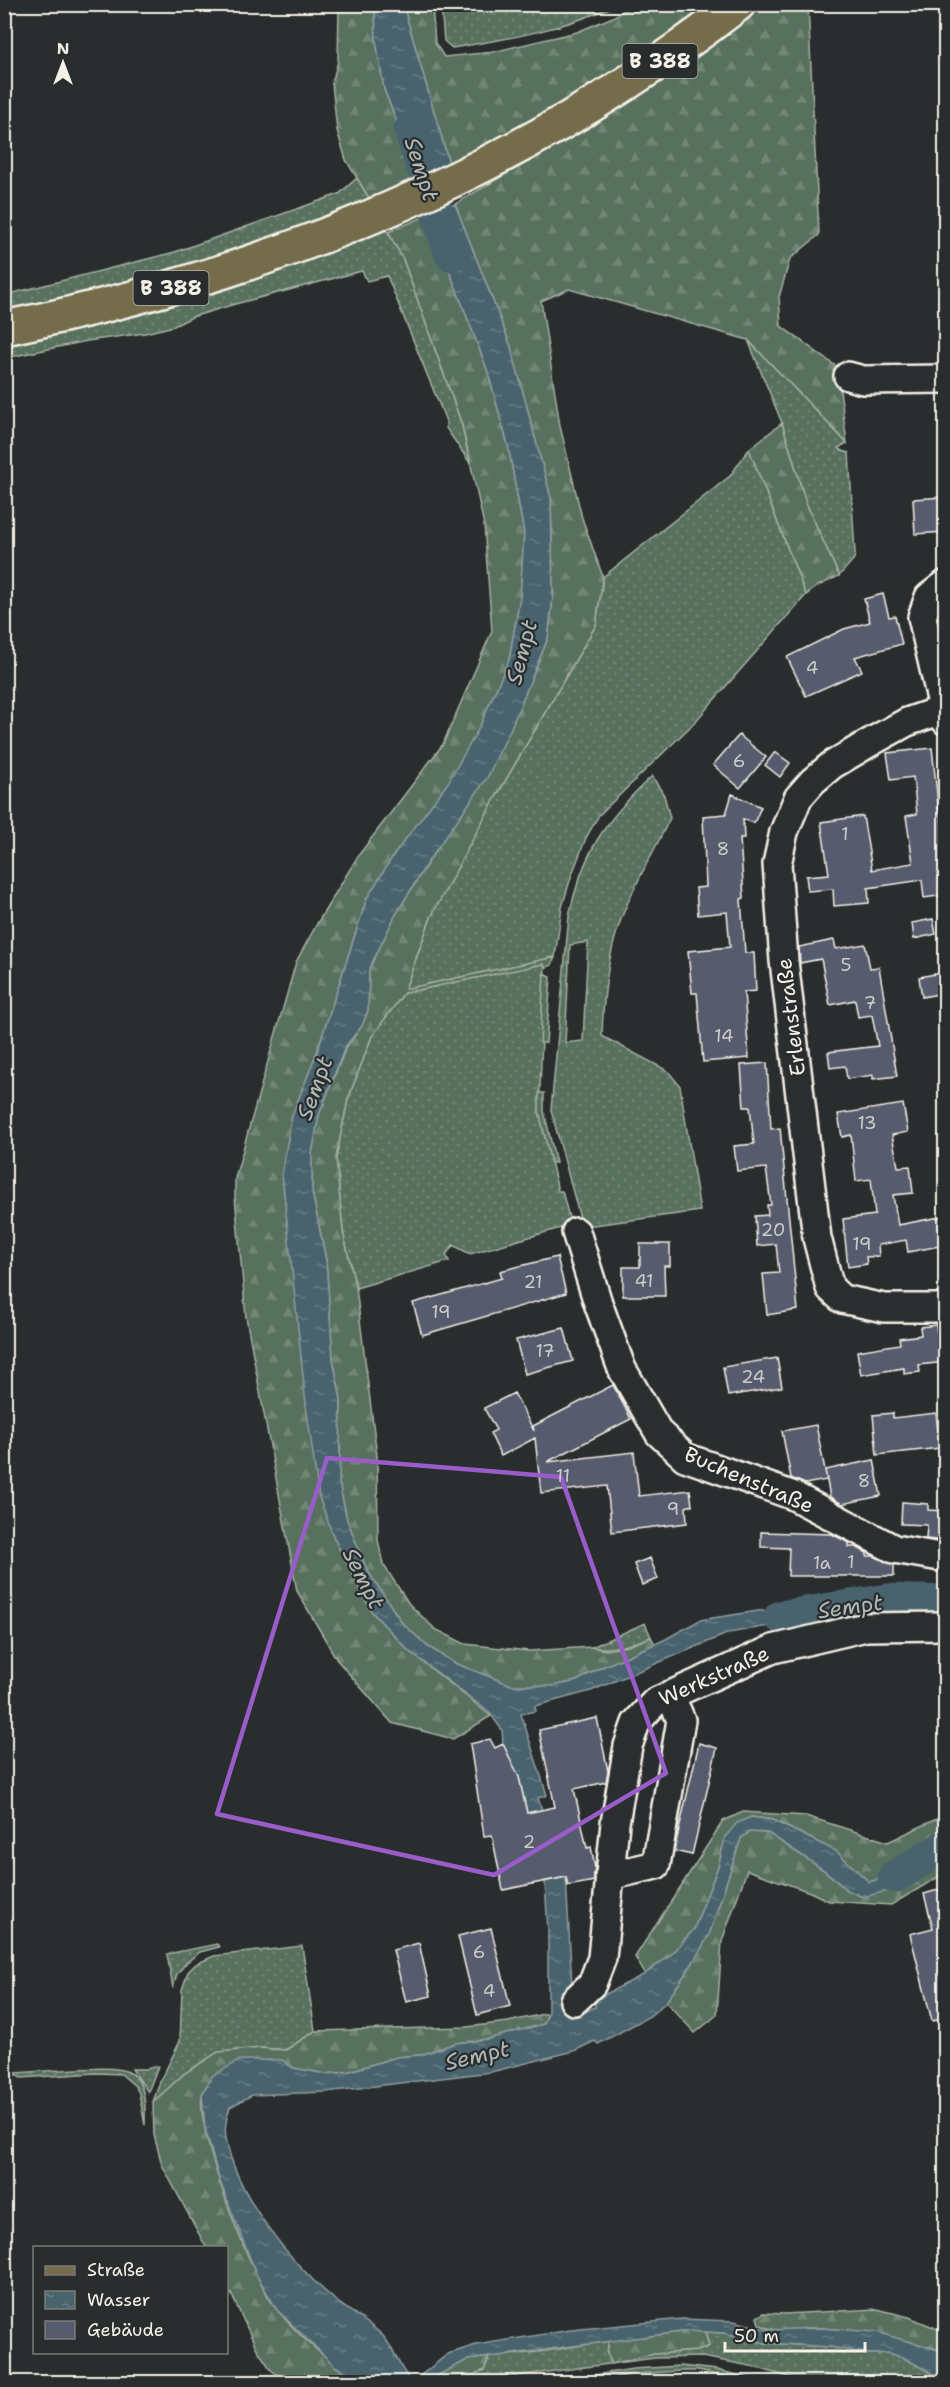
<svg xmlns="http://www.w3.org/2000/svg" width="950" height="2387" viewBox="0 0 950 2387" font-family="'Shantell Sans',sans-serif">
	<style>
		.grass { fill: url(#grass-dots); stroke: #a6b1a3; stroke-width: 1.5; fill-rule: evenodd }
		.forest { fill: url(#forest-firs); stroke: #a6b1a3; stroke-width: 1.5 }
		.water { fill: url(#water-ripples); stroke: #8e9c9f; stroke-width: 1.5 }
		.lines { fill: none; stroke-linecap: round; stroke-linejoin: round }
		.river { stroke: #4a646e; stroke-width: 33 }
		.building { fill: #565c6e; stroke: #f4f1e8; stroke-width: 1.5 }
		.minor-casing { stroke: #f4f1e8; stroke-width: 32 }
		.major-casing { stroke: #f4f1e8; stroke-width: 38 }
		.minor { stroke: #2a2d2e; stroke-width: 27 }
		.major { stroke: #746c4b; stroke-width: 33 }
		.marked { fill: none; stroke: #995dc9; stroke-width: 4.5; stroke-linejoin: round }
		.labels { text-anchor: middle; stroke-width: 4.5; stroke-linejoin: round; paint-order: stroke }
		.number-label { font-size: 18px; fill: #ccccca }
		.shield { fill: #2a2d2e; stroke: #b7b6b0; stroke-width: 1.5 }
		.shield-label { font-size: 20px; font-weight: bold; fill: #f4f1e8 }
		.street-label { font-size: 21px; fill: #f4f1e8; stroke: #2a2d2e }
		.water-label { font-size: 22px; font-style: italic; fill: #b0b9b7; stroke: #2a2d2e }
	</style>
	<defs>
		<pattern id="grass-dots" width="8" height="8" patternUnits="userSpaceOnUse" patternTransform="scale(1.5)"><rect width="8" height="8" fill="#58715e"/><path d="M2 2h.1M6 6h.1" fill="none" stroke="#718675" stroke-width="1.8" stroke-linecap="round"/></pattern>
		<pattern id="forest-firs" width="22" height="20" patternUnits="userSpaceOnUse" patternTransform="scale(1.5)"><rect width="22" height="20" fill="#58715e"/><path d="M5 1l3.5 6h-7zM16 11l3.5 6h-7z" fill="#718675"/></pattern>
		<pattern id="water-ripples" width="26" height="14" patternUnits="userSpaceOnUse" patternTransform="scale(1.5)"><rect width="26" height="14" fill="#4a646e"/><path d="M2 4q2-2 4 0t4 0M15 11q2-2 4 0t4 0" fill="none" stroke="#657b83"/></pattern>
	</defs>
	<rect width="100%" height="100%" fill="#2a2d2e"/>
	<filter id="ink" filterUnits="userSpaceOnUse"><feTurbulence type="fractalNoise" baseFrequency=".0167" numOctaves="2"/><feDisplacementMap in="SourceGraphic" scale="12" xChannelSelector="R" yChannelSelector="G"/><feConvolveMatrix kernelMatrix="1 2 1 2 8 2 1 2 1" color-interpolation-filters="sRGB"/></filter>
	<g filter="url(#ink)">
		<path class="grass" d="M441,5V4L616,5C564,29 509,39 452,48L444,41Z
			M357,178L372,203L248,252L5,317V295L175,252L339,194Z
			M386,229L403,259L462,425L470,463L446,428V421L387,276L367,281L362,271L235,304L192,317L174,326L145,333L87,341L5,358V343L284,266Z
			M748,340L847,443L838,448L842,451L849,453L855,553L854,559L839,576L806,503L782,423Z
			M749,449L806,595L693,724L599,815L586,838L571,877L562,907L555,957L405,989L431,917L490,807L596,625L603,577L730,476Z
			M652,776L664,795L670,818C655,850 631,890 620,922C607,959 603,997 602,1036L668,1071L680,1086L700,1211L586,1226L581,1222L551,1110L569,916C583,852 605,820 652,776ZM588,942L583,1041L565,1043L570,945Z
			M545,963L539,1111L558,1191H562L571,1225L470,1254L453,1245L446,1255L449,1261L356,1288L343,1232L336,1158L348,1099L372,1036L404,993Z
			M645,1623L651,1637C631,1644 614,1651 592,1647Z
			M217,1944L219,1947L200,1952L187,1962L177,1974L173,1988L167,1954Z
			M302,1946L315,2031L286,2050L261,2048L185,2073L153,2102L160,2082L180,2041L182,1990L188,1972L196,1964L214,1956Z
			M158,2066L148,2092L132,2069H146Z
			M77,2069C130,2067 147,2065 145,2125L139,2093L135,2086L121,2074L96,2073L21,2078L13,2073Z
			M705,2332L724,2333L766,2343L831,2347L871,2354L889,2353L904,2358L946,2380L945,2382H805L751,2366L702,2357L655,2358L485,2380L478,2382H456L484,2370L489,2357L539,2352L609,2341L607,2353L612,2363L653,2354L698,2351L709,2346Z
			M680,2366L717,2370L765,2382H752L697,2371H681L633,2374L592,2382H550L633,2369Z"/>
		<path class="forest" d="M339,5H375L376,40L384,89L418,177L380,194L372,203L346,160L337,130L332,83L338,61Z
			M403,5H432L435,43L444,57L493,52L577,32L613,17L634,5H716L646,54L517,131L449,163Z
			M758,5H808L819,235L790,259L779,297L781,326L837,367L847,443L748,340L569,289L541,301L560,426L582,518L603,577L596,625L490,807L431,917L405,989L555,957L552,965L545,968L544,964L404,993L372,1036L348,1099L336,1158L343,1232L356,1288L377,1456L378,1540L383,1564L409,1604L435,1629L465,1644L529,1651L592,1647L606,1650L628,1646L651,1637L655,1644L598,1669L577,1681L553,1686L511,1685L454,1663L427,1646L402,1623L367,1570L347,1520L339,1483L341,1400L333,1359L326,1260L312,1192V1153L319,1115L346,1047L362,1026L368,1010L369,969L396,914L510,730L548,638L553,597L551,498L511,347L455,204L525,163L669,70Z
			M428,215L487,369L508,445L524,533L520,598L509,660L479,728L448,784L367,898L317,1052L292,1116L282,1174L292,1261L334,1538L372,1612L409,1651L491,1716L453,1739L392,1723L337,1660L297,1591L246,1317L235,1197V1178L296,962L318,922L358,856L443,744L492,631L484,525L462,425L403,259L388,232Z
			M782,423L806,503L839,576L818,586L806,595L749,449Z
			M544,973L551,977L546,1043H540Z
			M539,1093H544V1111L556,1163H551L539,1111Z
			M743,1812L806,1816L888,1842L945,1815V1873L891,1905L829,1901L810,1892L747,1870L722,1941L717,2015L695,2033L666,2002L692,1964L709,1935L741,1838L750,1832L768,1833L824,1870L847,1890L863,1897L936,1858L929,1850L888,1877L869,1882L836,1851L773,1820L751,1817L725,1837L719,1864L694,1929L674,1952L645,1974L635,1957L723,1821Z
			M548,2013L544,2024L488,2039L456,2043L421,2055L397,2057L347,2072L326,2074L293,2068L282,2060L213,2076C209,2082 203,2090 202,2096C196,2134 253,2282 278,2311C302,2339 331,2364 362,2382H288L271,2370L257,2349L227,2285L226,2248L206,2247L162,2165L154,2135L153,2102L185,2073L218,2052L261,2048L286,2050L315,2031L467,2027L508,2022Z
			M877,2309L909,2317L945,2332V2352C906,2339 863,2331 822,2328C800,2326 778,2336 759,2324L757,2317L764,2313L784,2314Z
			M688,2331L705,2332L709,2346L698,2351L653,2354L612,2364L607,2353L609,2341Z
			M489,2357L484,2370L456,2382H425L467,2360Z"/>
		<path class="water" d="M375,5H403L449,163L418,177L384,89L376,40Z
			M455,204L511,347L551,498L553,597L548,638L510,730L487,778L429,860L396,914L369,969L368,1010L362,1026L345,1047L319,1115L312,1153V1192L326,1260L333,1359L341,1400L339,1483L347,1520L367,1570L402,1623L427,1646L454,1663L511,1685L553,1686L577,1681L598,1669L664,1640L700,1620L758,1611L825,1610L808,1619L729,1633L591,1691L535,1706L536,1711L521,1714L547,1795L538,1798L542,1810L527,1813L519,1777L503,1744L502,1730L489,1712L409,1651L372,1612L334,1538L319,1497L306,1405L282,1174L292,1116L317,1052L367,898L393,856L447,784L479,728L509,660L520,598L524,533L508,445L487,369L428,215Z
			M751,1817L772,1820L836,1851L869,1882L888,1877L929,1850L936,1858L892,1890L863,1897L847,1890L824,1870L768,1833L750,1832L741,1838L709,1935L692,1964L666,2002L650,2016L598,2044L595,2041L574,2051L491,2072L326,2092L252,2095L230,2107C227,2117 224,2127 226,2138C236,2196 291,2263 335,2300C350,2312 369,2322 383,2336C395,2349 399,2369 412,2382L448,2354L476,2345L571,2330L682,2319L734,2321L768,2330L821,2328L876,2332L945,2352V2380L904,2358L889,2353L871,2354L831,2347L766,2343L724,2333L688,2331L467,2360L425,2382H362L336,2367L277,2310L257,2276L219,2179L205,2128L202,2095L212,2076L240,2060H282L293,2068L326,2074L347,2072L397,2057L421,2055L456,2043L488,2039L544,2024L548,2013V1931L545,1882L566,1877L572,1986L570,2012L575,2017L595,2007L596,1999L645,1974L674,1952L694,1929L719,1864L725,1837L737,1823Z"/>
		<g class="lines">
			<path class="river" d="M410,130L451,255
				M780,1617L888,1600L946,1602
				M894,1877L946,1846"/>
		</g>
		<path class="building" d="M945,497V532L915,534L913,499Z
			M883,594L889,617L895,616L902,644L855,657L862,671L806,696L787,657L844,629L870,622L864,599Z
			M739,735L766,757L740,788L713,765Z
			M932,748L939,812L941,811L945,844V895L924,898L922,880L868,888L869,903L834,906L833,889L808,891L806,876L829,874L821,822L863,816L872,870L913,863L906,816L917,814L913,777L891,780L887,753Z
			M775,752L790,763L780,777L765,765Z
			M732,794L761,807L754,823L743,819L744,838H740L744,898L741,899L745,953H754L756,991L744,992L749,1058L703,1062L697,993H692L688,951L730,947L727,912L698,915L696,888L706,887L703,816L726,814Z
			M933,919L936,934L914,939L912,923Z
			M834,940L836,949L865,944L870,968L879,967L897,1076L873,1079V1075L847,1079L845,1066L830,1068L828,1052L878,1046L872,1015L858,1017L855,1000L830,1005L821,959L800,963L799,947Z
			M941,973L944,993L922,997L919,977Z
			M767,1063L771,1129L780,1128L798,1310L767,1315L763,1274L779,1273L776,1244L757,1246L755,1216L768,1215L767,1205H771L766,1168L737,1171L734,1146L754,1144L750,1107H744L741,1065Z
			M903,1104L908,1132L892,1135L898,1167L910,1166L913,1193L893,1195L898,1225L945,1216V1245L908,1252L906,1240L878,1245L879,1256L866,1257L867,1264L848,1267L843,1219L875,1215L871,1179L856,1181L851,1135L842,1137L838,1114Z
			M640,1244H670V1266H664L665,1296H623V1267H640Z
			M557,1257L566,1293L422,1335L413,1303L502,1278L500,1271Z
			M936,1325L937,1333L945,1332V1362L919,1365L920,1372L904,1374V1368L861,1375L857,1351L900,1344L899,1338L921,1335L920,1327Z
			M564,1328L573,1361L525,1374L516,1340Z
			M777,1358L782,1387L728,1396L723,1367Z
			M613,1385L631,1419L547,1462L634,1452L639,1496L690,1490L692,1505L686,1507L687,1523L612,1532L607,1486L541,1493L535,1438L501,1456L490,1433L496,1430L484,1408L514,1393L534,1431L533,1426Z
			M893,1413V1418L936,1413L940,1448L877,1455L873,1415Z
			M816,1425L827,1480L805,1484L791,1478L782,1431Z
			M874,1460L881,1496L842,1504L830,1497L825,1470Z
			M902,1502L928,1504V1510L945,1511V1541L926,1539L927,1525L901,1524Z
			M761,1532L832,1534L849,1543V1547H856L867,1553V1556H874L894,1565V1576H788L789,1548L761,1547Z
			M650,1558L658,1579L642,1585L634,1564Z
			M597,1718L608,1771L606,1782L574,1789L587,1848L591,1847L595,1868L594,1881L568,1886L566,1877L503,1890L492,1835L484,1836L470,1744L490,1739L495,1748L503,1744L519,1777L527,1813L555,1807L539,1730Z
			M699,1743L717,1748L692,1855L674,1851Z
			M945,1888V2018L932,2021L910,1934L933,1928L924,1894Z
			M491,1928L510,2006L477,2015L458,1936Z
			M419,1943L431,1996L406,2002L393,1950Z"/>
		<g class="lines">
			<defs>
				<path id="minor" d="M848,376L863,380L946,379
					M946,584L929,597L922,617L946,721
					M942,710L907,722L869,743L832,765L813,781L798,798L784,832L777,864L784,961L817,1238L830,1288L842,1299L884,1308H946
					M576,1232L598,1303L622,1369L659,1433L685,1457L794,1496L894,1549L946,1558
					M609,1876L656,1865L681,1720L670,1695
					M574,2001L592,1984L602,1958L615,1823L628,1746L636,1723L655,1702L773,1649L866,1627L946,1626"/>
				<path id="major" d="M4,328C269,275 524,171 738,4"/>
			</defs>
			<use href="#minor" class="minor-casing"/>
			<use href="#major" class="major-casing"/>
			<use href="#minor" class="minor"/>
			<use href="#major" class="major"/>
		</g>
	</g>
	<path class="marked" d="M327,1458L561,1477L666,1773L494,1875L217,1814Z"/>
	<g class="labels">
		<g class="number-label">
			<text x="812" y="674">4</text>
			<text x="739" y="767">6</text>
			<text x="845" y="840">1</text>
			<text x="723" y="855">8</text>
			<text x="846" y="971">5</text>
			<text x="870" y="1009">7</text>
			<text x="724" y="1042">14</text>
			<text x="867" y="1129">13</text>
			<text x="773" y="1236">20</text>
			<text x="862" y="1250">19</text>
			<text x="644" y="1287">41</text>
			<text x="533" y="1288">21</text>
			<text x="441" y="1318">19</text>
			<text x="545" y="1357">17</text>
			<text x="753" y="1383">24</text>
			<text x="563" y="1482">11</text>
			<text x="864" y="1487">8</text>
			<text x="673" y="1515">9</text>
			<text x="851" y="1568">1</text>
			<text x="822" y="1569">1a</text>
			<text x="529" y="1848">2</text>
			<text x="479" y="1958">6</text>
			<text x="489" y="1997">4</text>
		</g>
		<g class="shield">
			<rect x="622.5" y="44" width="75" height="34" rx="4.5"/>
			<rect x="133.5" y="271" width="75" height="34" rx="4.5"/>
		</g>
		<g class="shield-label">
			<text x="660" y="68">B 388</text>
			<text x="171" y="295">B 388</text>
		</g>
		<g class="street-label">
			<text transform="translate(791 1017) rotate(-97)" y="7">Erlenstraße</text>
			<text transform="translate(749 1480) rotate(23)" y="7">Buchenstraße</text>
			<text transform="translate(714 1676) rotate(-24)" y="7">Werkstraße</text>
		</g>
		<g class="water-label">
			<text transform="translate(422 169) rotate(72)" y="8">Sempt</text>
			<text transform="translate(521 652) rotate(-75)" y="8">Sempt</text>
			<text transform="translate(314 1088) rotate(-70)" y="8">Sempt</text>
			<text transform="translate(364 1578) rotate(63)" y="8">Sempt</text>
			<text transform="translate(850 1606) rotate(-8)" y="8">Sempt</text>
			<text transform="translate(477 2055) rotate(-13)" y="8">Sempt</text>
		</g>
	</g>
	<rect width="950" height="2387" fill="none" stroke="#2a2d2e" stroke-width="24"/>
	<rect x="12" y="12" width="926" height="2363" fill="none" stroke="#f4f1e8" stroke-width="2" filter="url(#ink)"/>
	<rect x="33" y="2246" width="195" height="108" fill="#2a2d2e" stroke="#7b7b78" stroke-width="1.5"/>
	<rect x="45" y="2266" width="30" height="9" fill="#746c4b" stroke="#7b7b78" stroke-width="1.5"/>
	<text x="87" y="2276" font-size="18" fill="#f4f1e8">Straße</text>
	<rect x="45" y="2291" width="30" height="18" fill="url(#water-ripples)" stroke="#7b7b78" stroke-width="1.5"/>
	<text x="87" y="2306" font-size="18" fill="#f4f1e8">Wasser</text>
	<rect x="45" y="2321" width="30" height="18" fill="#565c6e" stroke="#7b7b78" stroke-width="1.5"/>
	<text x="87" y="2336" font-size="18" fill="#f4f1e8">Gebäude</text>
	<g transform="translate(63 63)" stroke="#2a2d2e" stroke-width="4.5" paint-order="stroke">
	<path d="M0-4.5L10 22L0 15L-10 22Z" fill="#f4f1e8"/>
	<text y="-9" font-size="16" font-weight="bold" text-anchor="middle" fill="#f4f1e8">N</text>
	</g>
	<path d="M725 2342v9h140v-9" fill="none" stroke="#f4f1e8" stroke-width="3"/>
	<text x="734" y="2342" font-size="18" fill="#f4f1e8" stroke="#2a2d2e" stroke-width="4.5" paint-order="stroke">50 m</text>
</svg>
